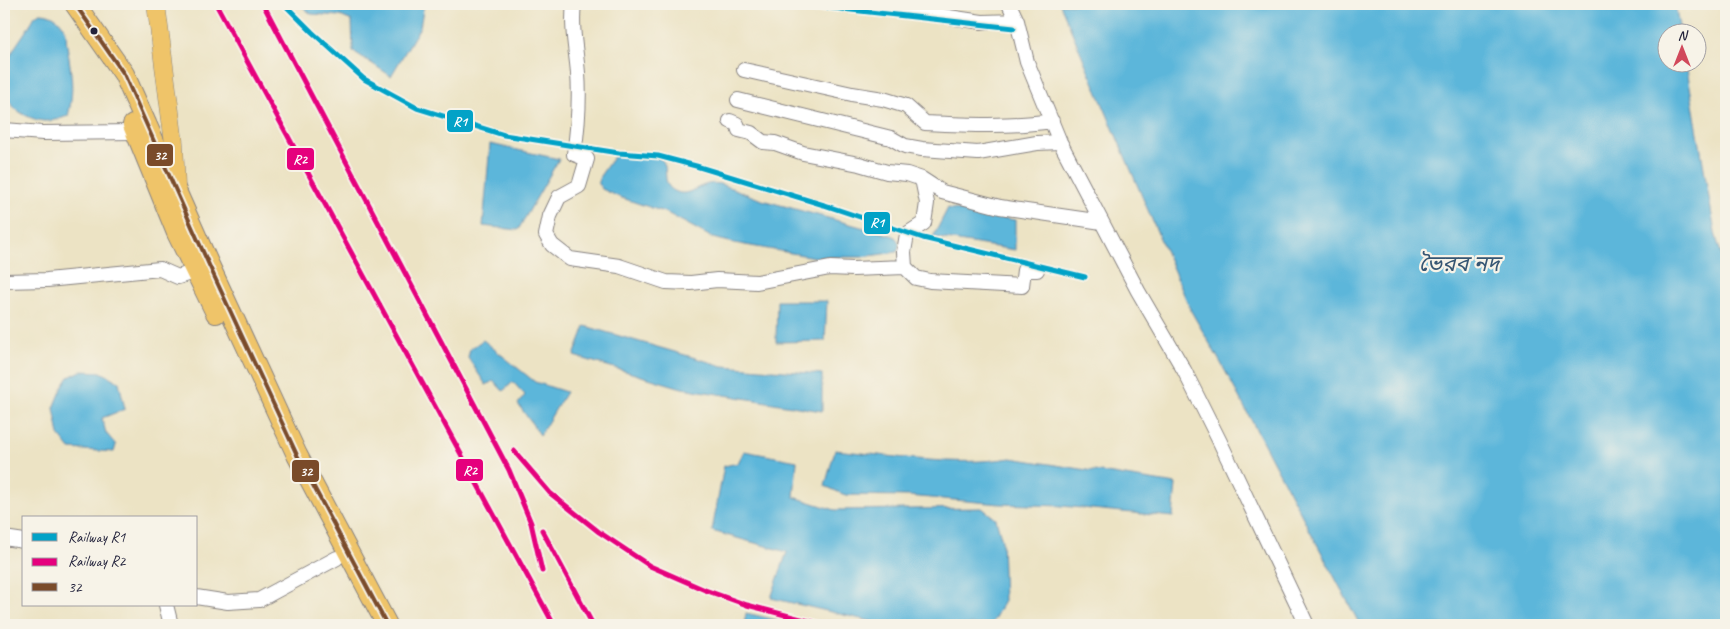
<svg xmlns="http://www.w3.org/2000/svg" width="1730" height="629" viewBox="0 0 1730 629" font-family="Caveat,'Noto Sans Bengali',sans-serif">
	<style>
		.water { fill: #5cb6da; stroke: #3f6c8a }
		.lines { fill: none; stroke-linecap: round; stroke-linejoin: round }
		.minor-casing { stroke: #878280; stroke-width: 16 }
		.major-casing { stroke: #878280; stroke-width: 19 }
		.highway-casing { stroke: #878280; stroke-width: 22 }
		.minor { stroke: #fff; stroke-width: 14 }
		.major { stroke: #efc469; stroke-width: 18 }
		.highway { stroke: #efc469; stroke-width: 20 }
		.bus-1-casing { stroke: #f7f3e8; stroke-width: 8 }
		.bus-1 { stroke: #7a4b2a; stroke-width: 4 }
		.rail-1-casing { stroke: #f7f3e8; stroke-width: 9 }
		.rail-2-casing { stroke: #f7f3e8; stroke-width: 9 }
		.rail-1 { stroke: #02a2c7; stroke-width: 5 }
		.rail-2 { stroke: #e5007d; stroke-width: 5 }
		.bus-dot { fill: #22223b; stroke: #f7f3e8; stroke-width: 2 }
		.labels { text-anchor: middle; stroke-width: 4.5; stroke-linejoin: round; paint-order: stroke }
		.water-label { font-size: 22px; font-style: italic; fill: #365673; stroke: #f7f3e8 }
		.line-badge { stroke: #f7f3e8; stroke-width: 2 }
		.badge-label { font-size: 14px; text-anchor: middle; font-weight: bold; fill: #fff }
	</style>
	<rect width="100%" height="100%" fill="#f7f3e8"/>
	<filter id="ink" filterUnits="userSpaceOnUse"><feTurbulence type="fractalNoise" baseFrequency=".02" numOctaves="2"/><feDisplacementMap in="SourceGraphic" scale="10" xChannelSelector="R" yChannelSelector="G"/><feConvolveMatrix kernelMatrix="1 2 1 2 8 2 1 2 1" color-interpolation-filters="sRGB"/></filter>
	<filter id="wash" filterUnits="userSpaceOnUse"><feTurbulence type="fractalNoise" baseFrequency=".0096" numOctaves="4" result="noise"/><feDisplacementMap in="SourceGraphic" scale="20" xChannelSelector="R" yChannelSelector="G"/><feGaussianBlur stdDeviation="1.12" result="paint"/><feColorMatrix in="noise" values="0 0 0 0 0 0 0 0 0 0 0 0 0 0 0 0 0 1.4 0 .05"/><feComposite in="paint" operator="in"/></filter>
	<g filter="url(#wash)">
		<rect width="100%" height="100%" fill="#ece3c4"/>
		<path class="water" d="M300,4H424L420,27L391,76L353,51L352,21L340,16L311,14Z
			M1060,4H1675L1680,32H1668V62L1686,63L1715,233L1726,271V625H1360L1222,365L1191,311Z
			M40,13C51,13 61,19 65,30C67,34 66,41 67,45C71,72 75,90 68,116C48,123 41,123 23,114C1,102 0,77 10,56C17,42 28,30 35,16Z
			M490,144L559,159L518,230L483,226Z
			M621,154C632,155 648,153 659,158C673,165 656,187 680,193C693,195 702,180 720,184C734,188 748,195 762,200C806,212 850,224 894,236C900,242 900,245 897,252L862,257H814L734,243L713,238L667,213L619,197L602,189L598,182L600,176L614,156Z
			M948,208L1015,220V250L933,237Z
			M777,301H827L825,341L776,342Z
			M585,326L723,366L822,374V411L682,388L574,356Z
			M483,340L535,382L566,392L540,435L518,404L525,395L513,382L503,391L494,381L486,385L468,358L470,349Z
			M81,371L101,372L119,382L125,409L102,418L106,433L116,445L114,452L70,449L59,435L54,408L63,386L69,377Z
			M835,450C893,456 954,467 1011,458L1176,484L1173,517L1062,506L1001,504L908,496L845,495L825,486Z
			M744,451L797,461L794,497L835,510L982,508L996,519L1002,541L1004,601L991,625H887L771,598L787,552L712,531L724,466L738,463Z
			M746,613L798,625H744Z"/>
	</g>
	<g filter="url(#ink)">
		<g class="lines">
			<defs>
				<path id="minor" d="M574,4C571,28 576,49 578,73C580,100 578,127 574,154L587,159L579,186L559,197L550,216L546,235L552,245L570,259L619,266L666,282L691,283L717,280L757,282L830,268L853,269L905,267L916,278L930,281L1022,286L1024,270H1037
					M851,4L875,6L982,22L1017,21
					M1009,4L1017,21L1027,62L1060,142L1138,291L1184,370L1220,442L1307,625
					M744,70L852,94L883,99L906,106L925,123C967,125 1010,127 1052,121
					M738,100L891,138L905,146L922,149L978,153L1037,143L1060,142
					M730,121L737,124L739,130L751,133L763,142L775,143L803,153L859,164L887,172L907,174L922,179L942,192L1000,207L1102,222
					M4,130L43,133L136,132
					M905,267L904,252L907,234L924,223L927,203L922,179
					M4,281L47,280L160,269L178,277L196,271
					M4,538L24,541
					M196,597L228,602L259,600L337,558
					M166,605L171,625"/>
				<path id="major" d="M156,4L174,143L176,187"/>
				<path id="highway" d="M75,4L124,74L209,265L297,455L387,625
					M133,125L177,233L216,313"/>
			</defs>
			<use href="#minor" class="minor-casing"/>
			<use href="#major" class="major-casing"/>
			<use href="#highway" class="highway-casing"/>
			<use href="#minor" class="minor"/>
			<use href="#major" class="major"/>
			<use href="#highway" class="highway"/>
			<defs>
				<path id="bus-1" d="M75,4L124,74L209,265L297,455L387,625"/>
			</defs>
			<use href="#bus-1" class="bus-1-casing"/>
			<use href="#bus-1" class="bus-1"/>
			<defs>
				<path id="rail-1" d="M284,4L312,32L364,79L417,108L504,135L619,153L658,156L696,166L824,205L923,238L1085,277
					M797,4L1014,28"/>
				<path id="rail-2" d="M216,4L554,625
					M263,4L509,470L531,523L542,571
					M514,451L550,493L599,532L650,566L705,590L747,605L824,625
					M542,530L593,625"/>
			</defs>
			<use href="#rail-1" class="rail-1-casing"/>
			<use href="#rail-2" class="rail-2-casing"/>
			<use href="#rail-1" class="rail-1"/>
			<use href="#rail-2" class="rail-2"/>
		</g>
	</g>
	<circle class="bus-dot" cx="94" cy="31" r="4.5"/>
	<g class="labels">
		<g class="water-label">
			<text x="1459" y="271">ভৈরব নদ</text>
		</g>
	</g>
	<g class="line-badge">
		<rect x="446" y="109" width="28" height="24" rx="5" fill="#02a2c7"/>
		<rect x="146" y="143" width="28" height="24" rx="5" fill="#7a4b2a"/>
		<rect x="286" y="147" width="29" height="24" rx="5" fill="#e5007d"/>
		<rect x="863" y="211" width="28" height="24" rx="5" fill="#02a2c7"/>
		<rect x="455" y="458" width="29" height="24" rx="5" fill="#e5007d"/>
		<rect x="291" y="459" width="29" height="24" rx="5" fill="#7a4b2a"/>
	</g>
	<g class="badge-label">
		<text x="460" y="126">R1</text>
		<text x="160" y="160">32</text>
		<text x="300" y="164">R2</text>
		<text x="877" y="227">R1</text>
		<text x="470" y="475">R2</text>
		<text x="306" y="476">32</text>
	</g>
	<rect width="1730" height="629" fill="none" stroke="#f7f3e8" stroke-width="20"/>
	<rect x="22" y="516" width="175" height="90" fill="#f7f3e8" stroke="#a29fa3"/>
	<rect x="32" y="533" width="25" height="8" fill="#02a2c7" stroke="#a29fa3"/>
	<text x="68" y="542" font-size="15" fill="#22223b">Railway R1</text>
	<rect x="32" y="558" width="25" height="8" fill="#e5007d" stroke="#a29fa3"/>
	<text x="68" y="566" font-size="15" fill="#22223b">Railway R2</text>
	<rect x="32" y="583" width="25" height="8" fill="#7a4b2a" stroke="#a29fa3"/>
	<text x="68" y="592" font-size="15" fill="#22223b">32</text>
	<g transform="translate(1682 48)"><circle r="24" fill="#f7f3e8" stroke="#a29fa3"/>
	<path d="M0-4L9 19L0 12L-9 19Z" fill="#d1495b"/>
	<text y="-8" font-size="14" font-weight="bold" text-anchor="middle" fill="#22223b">N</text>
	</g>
</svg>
